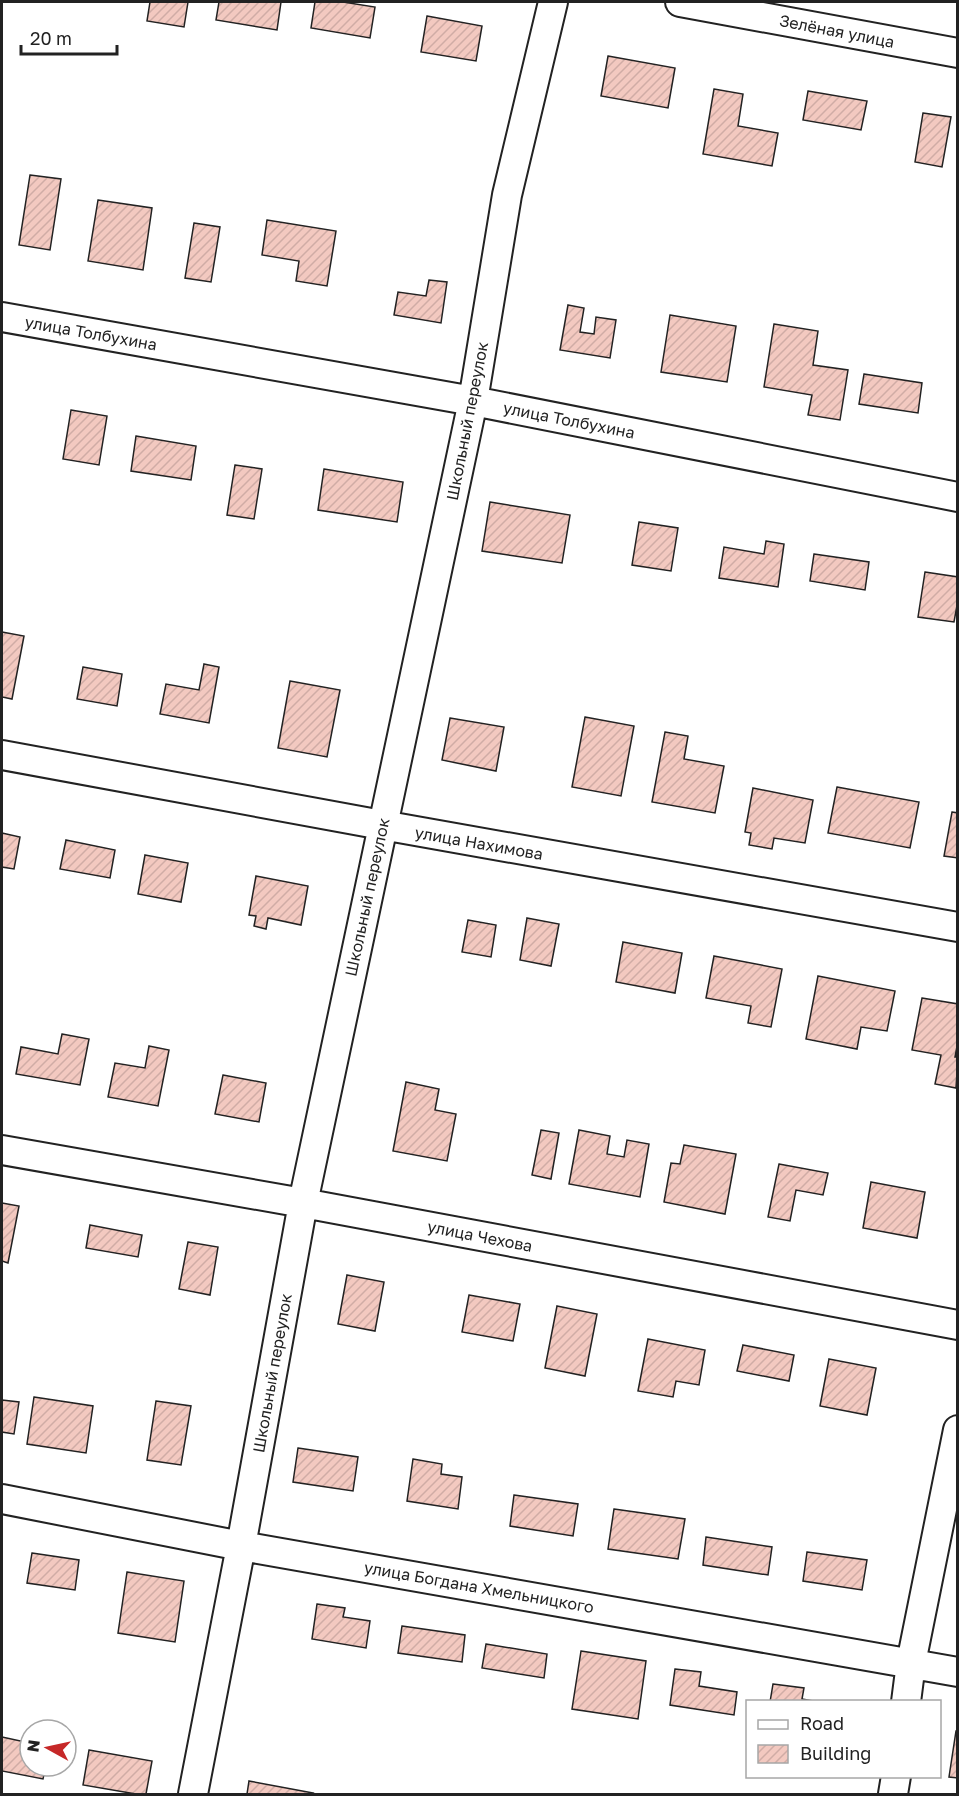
<svg xmlns="http://www.w3.org/2000/svg" width="959" height="1796" viewBox="0 0 959 1796" font-family="'Golos Text',sans-serif">
	<style>
		.building { fill: url(#building-hatch); stroke: #222; stroke-width: 1.5 }
		.lines { fill: none; stroke-linecap: round; stroke-linejoin: round }
		.street-casing { stroke: #222; stroke-width: 32 }
		.street { stroke: #fff; stroke-width: 28 }
		.labels { text-anchor: middle; stroke-width: 4.5; stroke-linejoin: round; paint-order: stroke }
		.street-label { font-size: 16px; fill: #222; stroke: #fff }
	</style>
	<defs>
		<pattern id="building-hatch" width="6" height="6" patternUnits="userSpaceOnUse" patternTransform="scale(1.5)"><rect width="6" height="6" fill="#f3c9c0"/><path d="M-1 1l2-2M0 6l6-6M5 7l2-2" fill="none" stroke="#d0aca5"/></pattern>
	</defs>
	<rect width="100%" height="100%" fill="#fff"/>
	<path class="building" d="M150,2H188L184,27L147,21Z
		M219,2H281L277,30L216,20Z
		M315,2H343L375,7L370,38L311,28Z
		M427,16L482,26L476,61L421,52Z
		M608,56L675,68L668,108L601,96Z
		M714,89L743,94L738,126L778,133L772,166L703,154Z
		M808,91L867,101L861,130L803,120Z
		M923,113L951,117L942,167L915,162Z
		M30,175L61,179L50,250L19,245Z
		M98,200L152,208L143,270L88,261Z
		M267,220L336,231L327,286L296,281L299,261L262,255Z
		M194,223L220,227L211,282L185,278Z
		M429,280L447,282L441,323L394,315L398,292L426,296Z
		M568,305L584,308L580,332L594,334L596,317L616,320L610,358L560,350Z
		M670,315L736,326L727,382L661,372Z
		M774,324L818,331L813,365L848,370L840,420L808,415L812,395L764,387Z
		M864,374L922,383L918,413L859,404Z
		M71,410L107,416L99,465L63,459Z
		M136,436L196,446L191,480L131,471Z
		M235,465L262,469L254,519L227,515Z
		M324,469L403,482L397,522L318,510Z
		M490,502L570,515L562,563L482,551Z
		M639,522L678,528L671,571L632,565Z
		M766,541L784,544L778,587L719,578L724,547L764,554Z
		M814,554L869,562L865,590L810,581Z
		M925,572L958,577V600L954,622L918,617Z
		M2,632L24,636L12,699L2,697Z
		M204,664L219,667L209,723L160,714L166,684L199,690Z
		M83,667L122,674L117,706L77,699Z
		M290,681L340,690L327,757L278,748Z
		M585,717L634,726L621,796L572,787Z
		M450,718L504,727L496,771L442,760Z
		M665,732L688,736L684,759L724,766L715,813L652,802Z
		M837,787L919,802L910,848L828,833Z
		M753,788L813,800L805,843L774,838L772,849L749,845L751,833L745,832Z
		M952,812L958,813V858L944,856Z
		M2,833L20,837L14,869L2,867Z
		M66,840L115,850L110,878L60,869Z
		M145,855L188,863L181,902L138,894Z
		M256,876L308,886L301,925L268,918L266,929L254,926L256,916L249,915Z
		M527,918L559,924L551,966L520,960Z
		M468,920L496,925L491,957L462,952Z
		M623,942L682,953L675,993L616,982Z
		M714,956L782,969L771,1027L748,1023L751,1006L706,998Z
		M818,976L895,991L887,1031L861,1027L857,1049L806,1039Z
		M922,998L958,1004V1041L955,1057H958L956,1088L935,1084L941,1055L912,1050Z
		M62,1034L89,1039L80,1085L16,1074L21,1047L58,1054Z
		M149,1046L169,1050L158,1106L108,1097L115,1063L145,1068Z
		M223,1075L266,1083L259,1122L215,1114Z
		M406,1082L439,1089L435,1110L456,1114L447,1161L393,1151Z
		M541,1130L559,1133L551,1179L532,1175Z
		M579,1130L610,1136L607,1154L624,1157L627,1140L649,1144L640,1197L569,1184Z
		M684,1145L736,1154L725,1214L664,1202L671,1163L680,1164Z
		M779,1164L828,1173L823,1195L796,1190L790,1221L768,1217Z
		M871,1182L925,1192L917,1238L863,1228Z
		M2,1203L19,1206L8,1263L2,1261Z
		M90,1225L142,1235L138,1257L86,1248Z
		M188,1242L218,1247L210,1295L179,1289Z
		M347,1275L384,1282L375,1331L338,1324Z
		M469,1295L520,1304L513,1341L462,1332Z
		M557,1306L597,1314L585,1376L545,1368Z
		M648,1339L705,1350L699,1385L676,1381L673,1397L638,1391Z
		M743,1345L794,1355L789,1381L737,1371Z
		M829,1359L876,1368L867,1415L820,1406Z
		M34,1397L93,1406L86,1453L27,1444Z
		M2,1400L19,1402L14,1434L2,1432Z
		M156,1401L191,1406L181,1465L147,1460Z
		M298,1448L358,1457L353,1491L293,1482Z
		M413,1459L442,1464L441,1474L462,1477L458,1509L407,1501Z
		M514,1495L578,1504L573,1536L510,1526Z
		M614,1509L685,1519L678,1559L608,1549Z
		M706,1537L772,1547L768,1575L703,1565Z
		M807,1552L867,1560L862,1590L803,1581Z
		M32,1553L79,1560L75,1590L27,1583Z
		M127,1572L184,1581L175,1642L118,1633Z
		M317,1604L345,1608L343,1617L370,1621L366,1648L312,1639Z
		M402,1626L465,1635L462,1662L398,1653Z
		M486,1644L547,1654L544,1678L482,1668Z
		M581,1651L646,1661L638,1719L572,1709Z
		M675,1669L701,1672L699,1686L737,1692L734,1715L670,1705Z
		M773,1684L804,1688L802,1699L819,1702H770Z
		M956,1731H958V1778L949,1777Z
		M2,1737L30,1743V1766H46L43,1779L2,1771Z
		M89,1750L152,1761L146,1794H136L83,1785Z
		M249,1781L313,1793L312,1794H247Z"/>
	<g class="lines">
		<defs>
			<path id="street" d="M680,2L958,53
				M2,317L473,401L958,497
				M2,755L382,825L958,927
				M2,1150L303,1203L958,1325
				M2,1499L241,1546L958,1672
				M906,1702L911,1663L958,1430
				M193,1794L241,1546L303,1203L473,401L507,195L553,2
				M893,1794L896,1776"/>
		</defs>
		<use href="#street" class="street-casing"/>
		<use href="#street" class="street"/>
	</g>
	<g class="labels">
		<g class="street-label">
			<text transform="translate(837 31) rotate(11)" y="6">Зелёная улица</text>
			<text transform="translate(91 333) rotate(10)" y="6">улица Толбухина</text>
			<text transform="translate(569 420) rotate(11)" y="6">улица Толбухина</text>
			<text transform="translate(467 421) rotate(-79)" y="6">Школьный переулок</text>
			<text transform="translate(479 843) rotate(10)" y="6">улица Нахимова</text>
			<text transform="translate(367 897) rotate(-78)" y="6">Школьный переулок</text>
			<text transform="translate(480 1236) rotate(11)" y="6">улица Чехова</text>
			<text transform="translate(272 1373) rotate(-80)" y="6">Школьный переулок</text>
			<text transform="translate(479 1587) rotate(10)" y="6">улица Богдана Хмельницкого</text>
		</g>
	</g>
	<rect width="959" height="1796" fill="none" stroke="#222222" stroke-width="6"/>
	<rect x="746" y="1700" width="195" height="78" fill="#ffffff" stroke="#a7a7a7" stroke-width="1.5"/>
	<rect x="758" y="1720" width="30" height="9" fill="#ffffff" stroke="#a7a7a7" stroke-width="1.5"/>
	<text x="800" y="1730" font-size="18" fill="#222222">Road</text>
	<rect x="758" y="1745" width="30" height="18" fill="url(#building-hatch)" stroke="#a7a7a7" stroke-width="1.5"/>
	<text x="800" y="1760" font-size="18" fill="#222222">Building</text>
	<g transform="translate(48 1748) rotate(278)"><circle r="28" fill="#ffffff" stroke="#a7a7a7" stroke-width="1.5"/>
	<path d="M0-4.5L10 22L0 15L-10 22Z" fill="#c62828"/>
	<text y="-9" font-size="16" font-weight="bold" text-anchor="middle" fill="#222222">N</text>
	</g>
	<path d="M21 45v9h96v-9" fill="none" stroke="#222222" stroke-width="3"/>
	<text x="30" y="45" font-size="18" fill="#222222" stroke="#ffffff" stroke-width="4.5" paint-order="stroke">20 m</text>
</svg>
